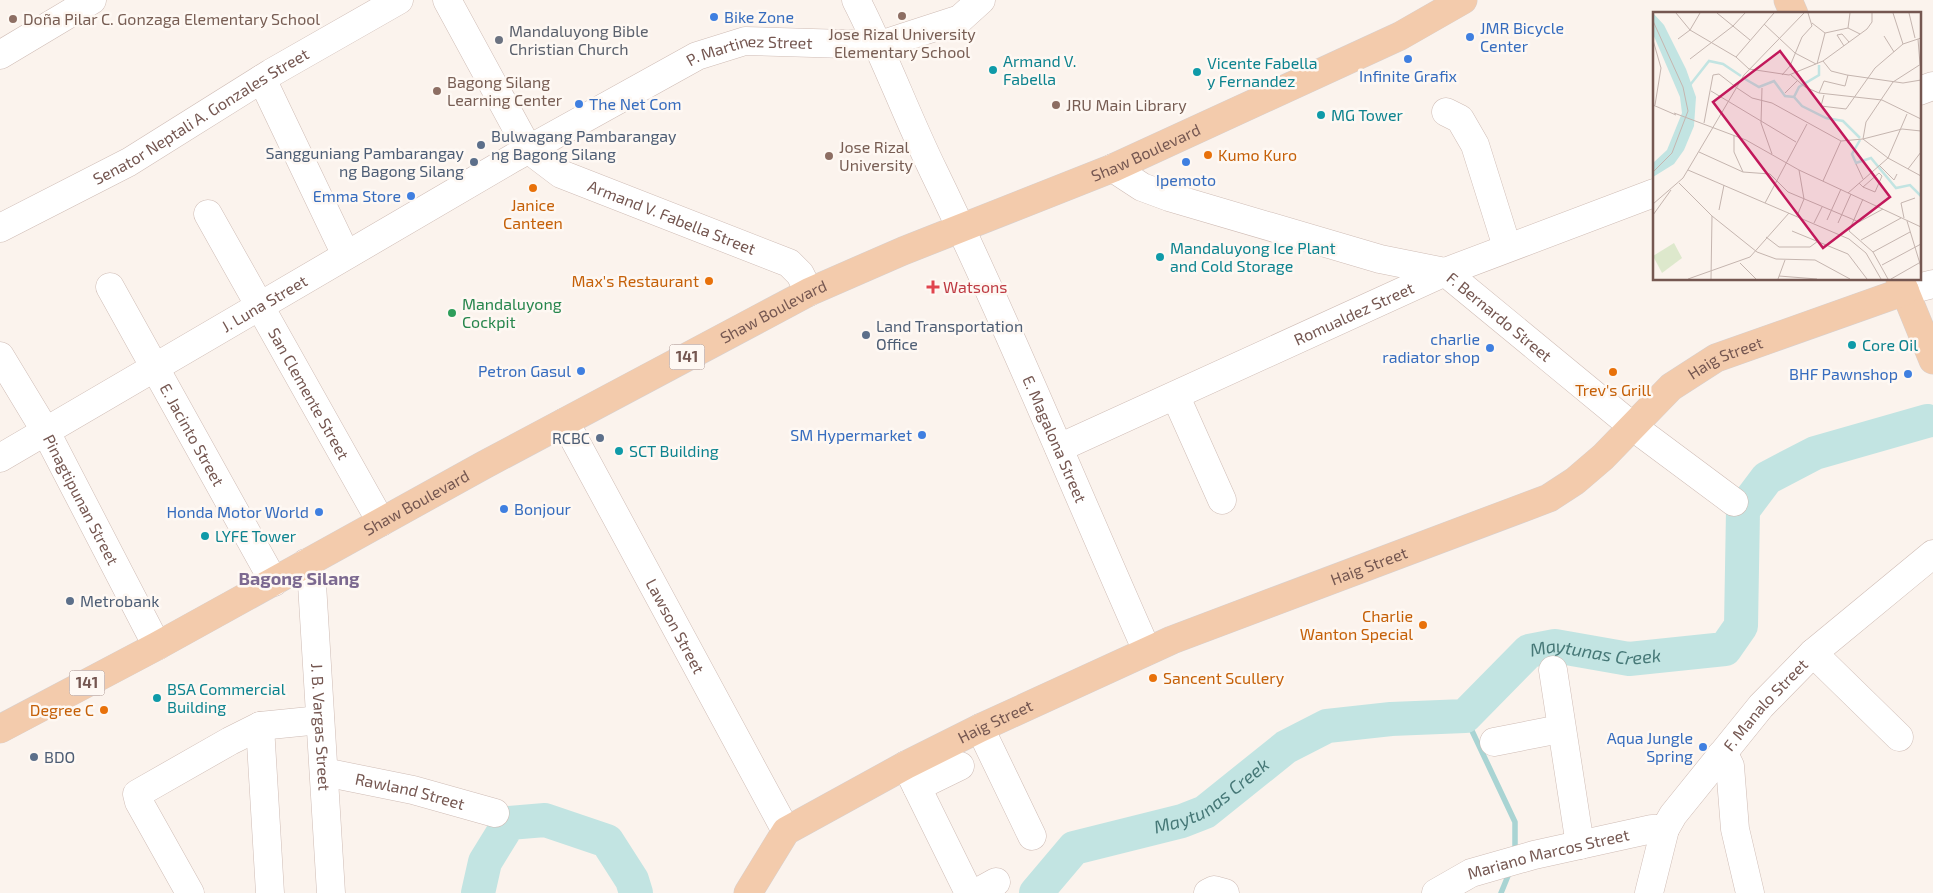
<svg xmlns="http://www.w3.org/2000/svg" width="1933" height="893" viewBox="0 0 1933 893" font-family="'Exo 2',sans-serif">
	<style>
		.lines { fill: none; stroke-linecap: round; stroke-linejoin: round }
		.stream { stroke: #a9d4d3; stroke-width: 5.5 }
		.river { stroke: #c2e4e2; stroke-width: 34 }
		.minor-casing { stroke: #cfbcb5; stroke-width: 29 }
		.major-casing { stroke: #d8d0ce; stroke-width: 29 }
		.minor { stroke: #fff; stroke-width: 28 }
		.major { stroke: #f3cbac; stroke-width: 28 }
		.education-dot { fill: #8d6e63; stroke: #fef8f3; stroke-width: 2 }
		.shop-dot { fill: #3f7fe0; stroke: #fef8f3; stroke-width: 2 }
		.worship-dot { fill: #6b7280; stroke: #fef8f3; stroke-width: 2 }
		.culture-dot { fill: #0f9aa8; stroke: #fef8f3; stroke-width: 2 }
		.service-dot { fill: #5c6f8a; stroke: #fef8f3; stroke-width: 2 }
		.food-dot { fill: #e8710a; stroke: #fef8f3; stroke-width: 2 }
		.health-dot { fill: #e0444e; stroke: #fef8f3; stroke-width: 2 }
		.leisure-dot { fill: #2e9e5b; stroke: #fef8f3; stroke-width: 2 }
		.labels { text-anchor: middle; stroke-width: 5; stroke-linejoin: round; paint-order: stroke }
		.shield { fill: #fef8f3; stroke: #9e8782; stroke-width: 1 }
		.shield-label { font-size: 15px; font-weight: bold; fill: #755751 }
		.shop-label { font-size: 16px; fill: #366cbe; stroke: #fef8f3; text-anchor: end }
		.education-label { font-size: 16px; fill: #785e54; stroke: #fef8f3; text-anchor: start }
		.worship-label { font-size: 16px; fill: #5b616d; stroke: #fef8f3; text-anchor: start }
		.street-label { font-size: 16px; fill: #755751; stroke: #fef8f3 }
		.culture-label { font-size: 16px; fill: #0d838f; stroke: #fef8f3; text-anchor: start }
		.service-label { font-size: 16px; fill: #4e5e75; stroke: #fef8f3; text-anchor: start }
		.food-label { font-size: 16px; fill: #c56008; stroke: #fef8f3; text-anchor: end }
		.health-label { font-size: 16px; fill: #be3a42; stroke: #fef8f3; text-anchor: start }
		.leisure-label { font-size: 16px; fill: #27864d; stroke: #fef8f3; text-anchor: start }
		.neighbourhood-label { font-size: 18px; font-weight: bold; fill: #7c6990; stroke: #fef8f3 }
		.water-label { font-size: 18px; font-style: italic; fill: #467877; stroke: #fef8f3 }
		.inset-river { fill: none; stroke: #c2e4e2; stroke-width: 2.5 }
		.inset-road { fill: none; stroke: #c5b5af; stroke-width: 1 }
		.view { fill: #c2185b; fill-opacity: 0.15; stroke: #c2185b; stroke-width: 2.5 }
		.inset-edge { fill: none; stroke: #755751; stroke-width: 2.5 }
	</style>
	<rect width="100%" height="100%" fill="#fbf3ed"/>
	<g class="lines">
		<path class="stream" d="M1927,421L1933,419
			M1465,716L1515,822V853
			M1501,893L1510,871"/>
		<g class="river">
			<path d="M478,893L485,862L509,823L545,820L607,841L632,880L636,893"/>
			<path id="s1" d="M1036,893L1074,848L1182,821L1205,812L1286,747L1327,726L1391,719L1465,716L1529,651L1555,646L1629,659L1725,649L1741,626L1743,510L1767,478L1815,453L1927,421"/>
		</g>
		<defs>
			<g id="minor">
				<path id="s2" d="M447,0L528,149L561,174L789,263L800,274L809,292"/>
				<path id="s3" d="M856,0C885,56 906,115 934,172C1010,329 1076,491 1147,651"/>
				<path d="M0,55L92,0"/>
				<path d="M262,79L346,255"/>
				<path d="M1919,91L1933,86"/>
				<path d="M1446,112L1460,119L1475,145L1507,247"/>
				<path id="s4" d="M1113,168L1142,187L1169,197L1380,259L1445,272L1632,426L1734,502"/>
				<path id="s5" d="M208,214L381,522"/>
				<path id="s6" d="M0,228L129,162L271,73L399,0"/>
				<path id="s7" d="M110,287L274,582"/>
				<path d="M1905,291L1933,284"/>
				<path id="s8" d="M0,356L46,432L157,646"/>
				<path d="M1176,397L1222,500"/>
				<path id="s9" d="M565,422L786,831"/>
				<path id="s10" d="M1059,448L1445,272L1654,193"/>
				<path id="s11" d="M0,458L513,158L697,56L745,41L880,45L960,19L981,0"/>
				<path id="s12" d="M306,563L312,584L331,893"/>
				<path d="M1813,653L1899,737"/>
				<path d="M1553,670L1580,845"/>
				<path d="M260,726L270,893"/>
				<path d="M980,728L1032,836"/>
				<path d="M1494,742L1560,729"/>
				<path d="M1721,755L1727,760L1730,766L1735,829L1750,893"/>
				<path d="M906,765L969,893"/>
				<path id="s13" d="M324,772L413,790L495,813"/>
				<path d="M917,787L960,766"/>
				<path d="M190,893L139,802L137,794L230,741L260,726L320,720"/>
				<path d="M976,893L996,882"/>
				<path d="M1208,893L1214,890L1225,893"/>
				<path id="s14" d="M1436,893L1471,873L1534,855L1652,829H1665"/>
				<path id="s15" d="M1649,893L1665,829L1673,815L1761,706L1813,653L1933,554"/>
			</g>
			<g id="major">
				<path d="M1788,0L1794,14"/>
				<path d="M1900,279L1933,360"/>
				<path id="s16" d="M0,729L157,646L484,465L809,292L903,251L1113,168L1400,36L1463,0"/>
				<path id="s17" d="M748,893L786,831L906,765L980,728L1172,640L1549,498L1575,481L1603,457L1671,387L1716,358L1905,291"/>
			</g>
		</defs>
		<use href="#minor" class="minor-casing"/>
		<use href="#major" class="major-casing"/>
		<use href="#minor" class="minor"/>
		<use href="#major" class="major"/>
	</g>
	<g class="education-dot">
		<circle cx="902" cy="16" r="5"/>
		<circle cx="13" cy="19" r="5"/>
		<circle cx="437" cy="91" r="5"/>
		<circle cx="1056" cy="105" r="5"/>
		<circle cx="829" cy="156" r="5"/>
	</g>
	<g class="shop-dot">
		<circle cx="714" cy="17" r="5"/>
		<circle cx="1470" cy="37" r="5"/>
		<circle cx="1408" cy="59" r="5"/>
		<circle cx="579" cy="104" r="5"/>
		<circle cx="1186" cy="162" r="5"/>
		<circle cx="411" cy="196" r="5"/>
		<circle cx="1490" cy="348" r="5"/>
		<circle cx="581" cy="371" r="5"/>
		<circle cx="1908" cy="374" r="5"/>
		<circle cx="922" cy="435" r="5"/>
		<circle cx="504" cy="509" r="5"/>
		<circle cx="319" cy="512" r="5"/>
		<circle cx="1703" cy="747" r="5"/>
	</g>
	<circle class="worship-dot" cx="499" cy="40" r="5"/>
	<g class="culture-dot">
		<circle cx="993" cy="70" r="5"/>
		<circle cx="1197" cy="72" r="5"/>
		<circle cx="1321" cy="115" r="5"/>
		<circle cx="1160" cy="257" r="5"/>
		<circle cx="1852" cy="345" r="5"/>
		<circle cx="619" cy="451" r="5"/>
		<circle cx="205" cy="536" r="5"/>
		<circle cx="157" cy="698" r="5"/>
	</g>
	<g class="service-dot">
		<circle cx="481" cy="145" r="5"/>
		<circle cx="474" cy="162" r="5"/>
		<circle cx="866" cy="335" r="5"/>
		<circle cx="600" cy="438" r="5"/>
		<circle cx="70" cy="601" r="5"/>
		<circle cx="34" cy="757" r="5"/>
	</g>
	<g class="food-dot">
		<circle cx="1208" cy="155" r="5"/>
		<circle cx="533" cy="188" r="5"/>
		<circle cx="709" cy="281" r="5"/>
		<circle cx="1613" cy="372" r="5"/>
		<circle cx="1423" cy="625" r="5"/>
		<circle cx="1153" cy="678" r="5"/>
		<circle cx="104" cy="710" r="5"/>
	</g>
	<path class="health-dot" d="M930.5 279.5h5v5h5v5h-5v5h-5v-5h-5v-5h5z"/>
	<circle class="leisure-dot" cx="452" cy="313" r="5"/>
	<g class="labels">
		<g class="shield">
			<rect x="669.5" y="344.5" width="35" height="25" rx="4"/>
			<rect x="69.5" y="670.5" width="35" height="25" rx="4"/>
		</g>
		<g class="shield-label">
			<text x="687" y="362">141</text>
			<text x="87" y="688">141</text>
		</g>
		<g class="shop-label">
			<text x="724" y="23" text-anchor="start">Bike Zone</text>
			<text x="1480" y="34" text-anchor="start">JMR Bicycle<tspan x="1480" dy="18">Center</tspan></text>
			<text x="1408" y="82" text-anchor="middle">Infinite Grafix</text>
			<text x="589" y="110" text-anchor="start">The Net Com</text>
			<text x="1186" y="186" text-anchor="middle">Ipemoto</text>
			<text x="401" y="202">Emma Store</text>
			<text x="1480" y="345">charlie<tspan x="1480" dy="18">radiator shop</tspan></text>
			<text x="571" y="377">Petron Gasul</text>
			<text x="1898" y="380">BHF Pawnshop</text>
			<text x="912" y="441">SM Hypermarket</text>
			<text x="514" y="515" text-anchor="start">Bonjour</text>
			<text x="309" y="518">Honda Motor World</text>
			<text x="1693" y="744">Aqua Jungle<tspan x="1693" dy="18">Spring</tspan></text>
		</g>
		<g class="education-label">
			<text x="23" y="25">Doña Pilar C. Gonzaga Elementary School</text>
			<text x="902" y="40" text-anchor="middle">Jose Rizal University<tspan x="902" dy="18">Elementary School</tspan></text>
			<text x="447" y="88">Bagong Silang<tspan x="447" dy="18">Learning Center</tspan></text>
			<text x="1066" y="111">JRU Main Library</text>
			<text x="839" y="153">Jose Rizal<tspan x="839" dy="18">University</tspan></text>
		</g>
		<g class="worship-label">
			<text x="509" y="37">Mandaluyong Bible<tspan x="509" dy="18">Christian Church</tspan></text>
		</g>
		<g class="street-label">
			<text dy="6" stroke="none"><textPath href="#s11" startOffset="858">P. Martinez Street</textPath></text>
			<text dy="6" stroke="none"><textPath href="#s6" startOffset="230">Senator Neptali A. Gonzales Street</textPath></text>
			<text dy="6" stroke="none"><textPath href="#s16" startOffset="1284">Shaw Boulevard</textPath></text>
			<text dy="6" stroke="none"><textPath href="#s2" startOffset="330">Armand V. Fabella Street</textPath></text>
			<text dy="6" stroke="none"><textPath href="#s11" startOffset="306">J. Luna Street</textPath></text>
			<text dy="6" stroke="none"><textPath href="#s16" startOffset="879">Shaw Boulevard</textPath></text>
			<text dy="6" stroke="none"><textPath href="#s10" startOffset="324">Romualdez Street</textPath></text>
			<text dy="6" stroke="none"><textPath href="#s4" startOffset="420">F. Bernardo Street</textPath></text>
			<text dy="6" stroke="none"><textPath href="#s17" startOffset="1134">Haig Street</textPath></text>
			<text dy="6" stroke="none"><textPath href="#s5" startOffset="206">San Clemente Street</textPath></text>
			<text dy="6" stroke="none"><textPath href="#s7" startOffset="169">E. Jacinto Street</textPath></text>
			<text dy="6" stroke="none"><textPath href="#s3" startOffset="482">E. Magalona Street</textPath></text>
			<text dy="6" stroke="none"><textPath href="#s8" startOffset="165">Pinagtipunan Street</textPath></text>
			<text dy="6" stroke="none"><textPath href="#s16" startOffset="474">Shaw Boulevard</textPath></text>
			<text dy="6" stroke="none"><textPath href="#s17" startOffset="714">Haig Street</textPath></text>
			<text dy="6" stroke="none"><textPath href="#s9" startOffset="232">Lawson Street</textPath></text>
			<text dy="6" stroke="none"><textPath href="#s15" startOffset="226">F. Manalo Street</textPath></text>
			<text dy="6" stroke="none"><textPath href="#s17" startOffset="309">Haig Street</textPath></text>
			<text dy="6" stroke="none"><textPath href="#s12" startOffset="165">J. B. Vargas Street</textPath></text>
			<text dy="6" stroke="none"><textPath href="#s13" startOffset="88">Rawland Street</textPath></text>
			<text dy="6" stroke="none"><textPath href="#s14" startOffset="120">Mariano Marcos Street</textPath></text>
		</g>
		<g class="culture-label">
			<text x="1003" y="67">Armand V.<tspan x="1003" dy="18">Fabella</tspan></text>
			<text x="1207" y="69">Vicente Fabella<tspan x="1207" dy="18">y Fernandez</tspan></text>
			<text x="1331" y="121">MG Tower</text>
			<text x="1170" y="254">Mandaluyong Ice Plant<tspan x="1170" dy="18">and Cold Storage</tspan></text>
			<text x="1862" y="351">Core Oil</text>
			<text x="629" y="457">SCT Building</text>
			<text x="215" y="542">LYFE Tower</text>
			<text x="167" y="695">BSA Commercial<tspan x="167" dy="18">Building</tspan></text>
		</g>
		<g class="service-label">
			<text x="491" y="142">Bulwagang Pambarangay<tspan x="491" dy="18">ng Bagong Silang</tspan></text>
			<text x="464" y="159" text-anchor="end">Sangguniang Pambarangay<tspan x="464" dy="18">ng Bagong Silang</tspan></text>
			<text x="876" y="332">Land Transportation<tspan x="876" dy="18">Office</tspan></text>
			<text x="590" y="444" text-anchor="end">RCBC</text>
			<text x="80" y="607">Metrobank</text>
			<text x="44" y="763">BDO</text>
		</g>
		<g class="food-label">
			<text x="1218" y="161" text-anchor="start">Kumo Kuro</text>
			<text x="533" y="211" text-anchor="middle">Janice<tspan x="533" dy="18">Canteen</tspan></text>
			<text x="699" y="287">Max's Restaurant</text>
			<text x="1613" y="396" text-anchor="middle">Trev's Grill</text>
			<text x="1413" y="622">Charlie<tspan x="1413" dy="18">Wanton Special</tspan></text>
			<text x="1163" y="684" text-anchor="start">Sancent Scullery</text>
			<text x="94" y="716">Degree C</text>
		</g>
		<g class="health-label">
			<text x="943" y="293">Watsons</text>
		</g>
		<g class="leisure-label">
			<text x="462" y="310">Mandaluyong<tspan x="462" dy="18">Cockpit</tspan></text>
		</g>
		<g class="neighbourhood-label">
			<text x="299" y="585">Bagong Silang</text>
		</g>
		<g class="water-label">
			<text dy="6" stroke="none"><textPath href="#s1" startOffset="642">Maytunas Creek</textPath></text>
			<text dy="6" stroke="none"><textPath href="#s1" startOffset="208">Maytunas Creek</textPath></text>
		</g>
	</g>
	<g transform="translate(1653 12)">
		<rect width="268" height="268" fill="#fbf3ed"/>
		<path d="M21,231L29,246L9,261L0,244Z" fill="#dde8cc"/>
		<path d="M0,1L11,13L33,57L43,85L41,114L31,138L21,152L0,165V151L14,138L29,101L27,85L0,22Z" fill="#c2e4e2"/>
		<path class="inset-river" d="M92,67L106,75L121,69L132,84L141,85L149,94L173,106L190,109L207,126M37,73L56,49L70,52L88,64M141,85L146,75L166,63V53M207,128L199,142L203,151L218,146L243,176L257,173L268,184"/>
		<path class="inset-road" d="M23,1L37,18L83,45L96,57L136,63L170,49L214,17L219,10V1M64,1L97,28M240,1L250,32M256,1L262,26M0,9L30,75L35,99L19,141L0,160M159,11L172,21M111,12L142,41L163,52M195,16L197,1M172,21L195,16L207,22M231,24L241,40M25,27L37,18L47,1M265,27L267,52M0,28L8,56L2,93M191,34L184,23L189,22L196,30M83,45L121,1M37,47L80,14L92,1M170,49L178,59L194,63L250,71L268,68M164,52L172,21M129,63L137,54L149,25L159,14L155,1M138,63L152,75L166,81L229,88L268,107M84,76L99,86L119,91L188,129L210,127M109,76L108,111L119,142M58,79L143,130M132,81L144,69M166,81L171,69L192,74L195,63M171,83L168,94L193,97L222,56L250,32L268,26M0,93L23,103M21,101L93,128L146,158L268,215M51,111L60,63L66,62L84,76M81,123V140L90,160M210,127L249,117L268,119M210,127L213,110L240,70L268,52M210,127L235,146L268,164M46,140L90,160L117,162L135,180L206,210L230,197M203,152L210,167M226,153L241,168L244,162M255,157L268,140M35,158L196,227L213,241L228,267M146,158L151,187M170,169L188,129M26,171L59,204L104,240L123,247L162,248L197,267M206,171L210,175L222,180L229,164L226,161L210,175M195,181L235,146L254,102M210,187L196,219L220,240L235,267M112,191L154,112M0,192L30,166L91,63L151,1M66,198L71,173M0,203L18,178M144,204L151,187M251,206L248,191L262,186M174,208L188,177M254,209L268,255M161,211L169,195M185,211L198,182M139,219L195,242L214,267M113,225L126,235H157L165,229M208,228L248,206M220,240L257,220M87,251L103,267M229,253L268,232M126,264L164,267M35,267L97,245L136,201M58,267L59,204M125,267L132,248M238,267L266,251"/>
		<path class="view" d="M127,39L237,185L170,236L60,90Z"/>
		<rect width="268" height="268" class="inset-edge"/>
	</g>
</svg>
